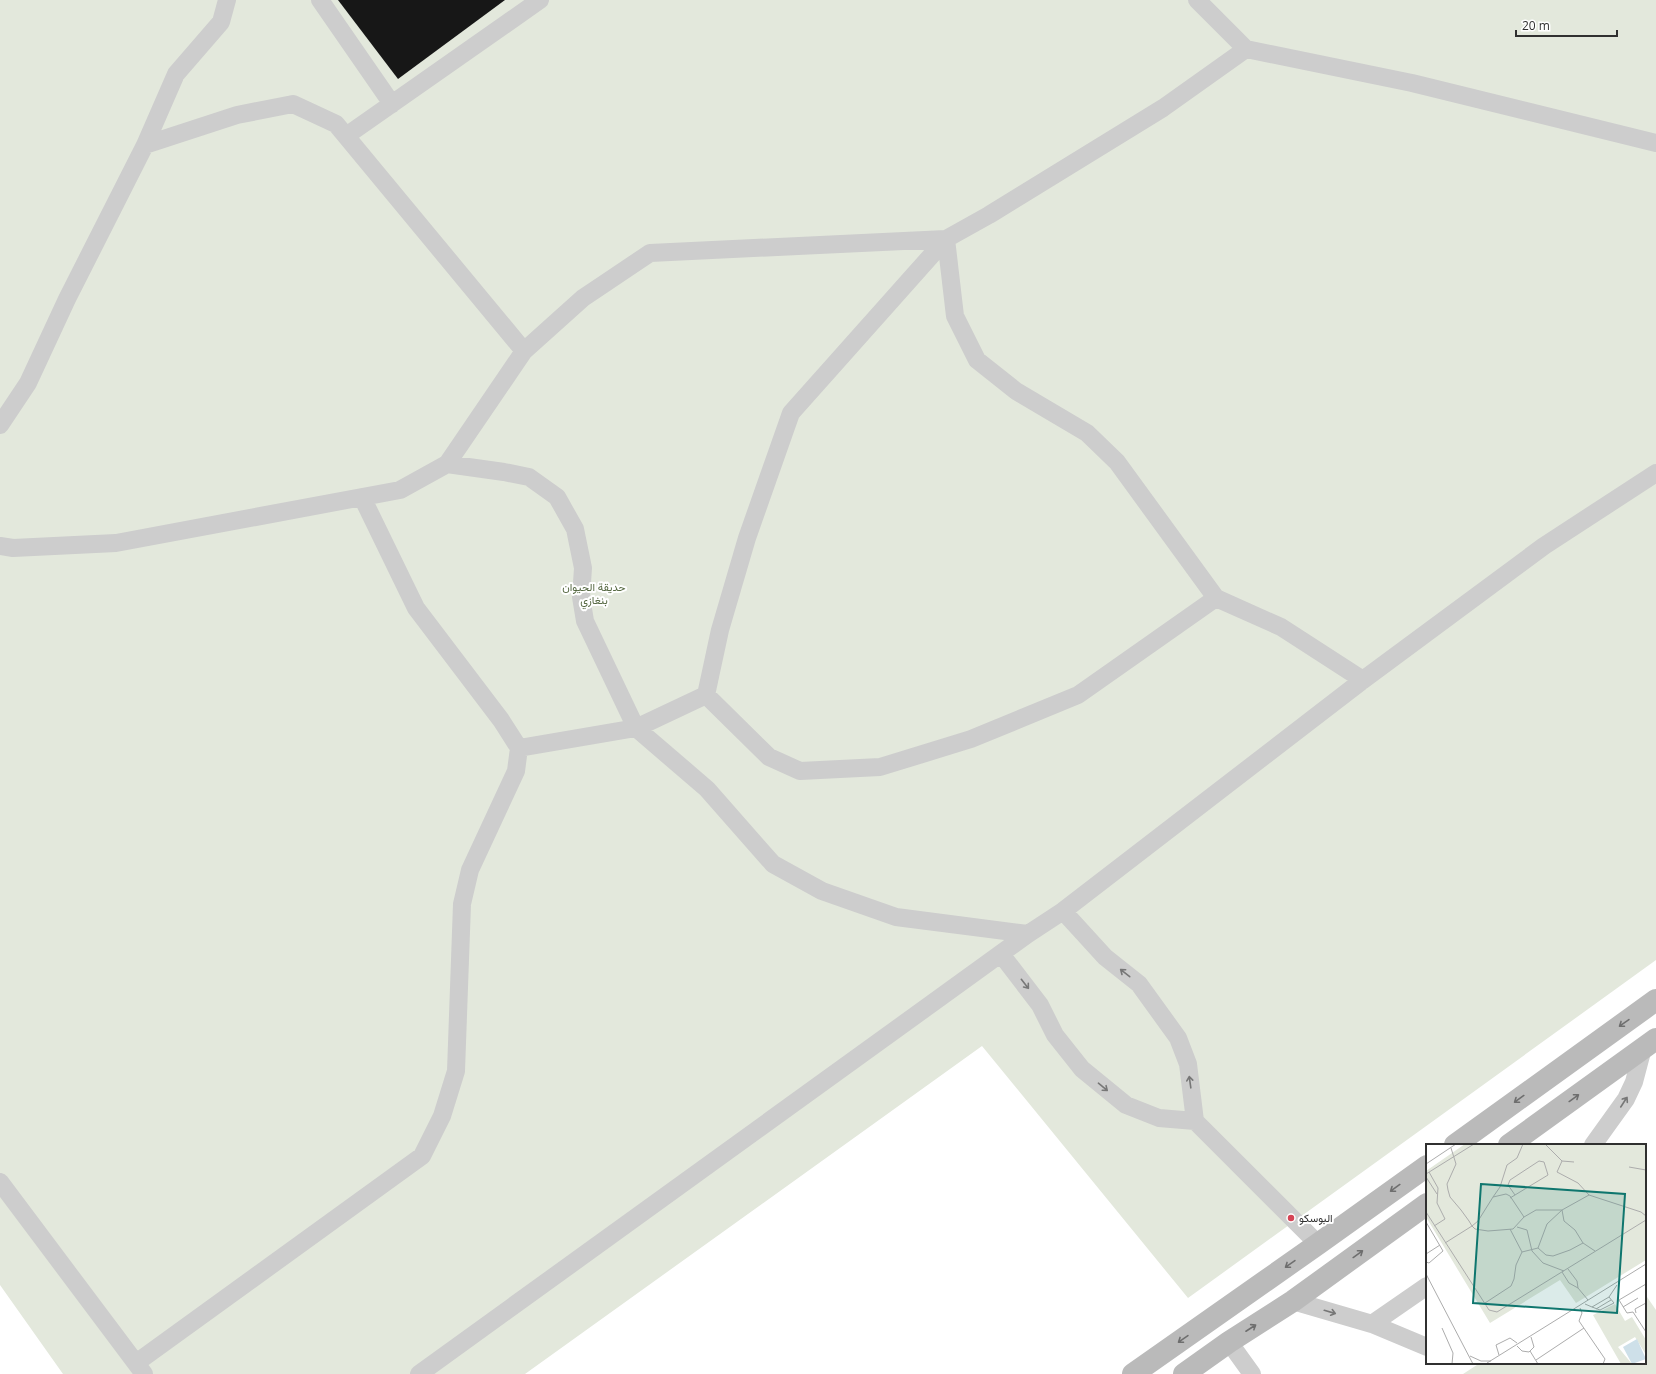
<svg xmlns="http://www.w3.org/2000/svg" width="1656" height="1374" viewBox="0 0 1656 1374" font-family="'Open Sans',Vazirmatn,sans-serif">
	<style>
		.green { fill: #e3e8dc }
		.building { fill: #171717 }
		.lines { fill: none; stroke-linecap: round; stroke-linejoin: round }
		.service { stroke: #cdcdcd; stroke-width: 18 }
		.secondary { stroke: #bababa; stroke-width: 22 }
		.oneway { stroke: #777 }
		.oneway2 { stroke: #6e6e6e }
		.poi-dot { fill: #d54456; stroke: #fff; stroke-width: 1.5 }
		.labels { text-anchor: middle; stroke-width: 4; stroke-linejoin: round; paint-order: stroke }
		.park-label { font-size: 11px; fill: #556841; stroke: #fff }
		.poi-label { font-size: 11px; fill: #303030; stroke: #fff; text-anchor: start }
		.inset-road { fill: none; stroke: #acacac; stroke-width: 1 }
		.view { fill: #0f766e; fill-opacity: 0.15; stroke: #0f766e; stroke-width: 2 }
		.inset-edge { fill: none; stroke: #303030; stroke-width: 2 }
	</style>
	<rect width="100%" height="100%" fill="#fff"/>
	<path class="green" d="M0,0H1656V960L1188,1298L982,1046L525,1374H63L0,1285Z
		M1645,1294L1656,1310V1374H1463L1480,1363H1645Z"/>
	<path class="building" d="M338,0H505L398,79Z"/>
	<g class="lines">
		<path class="service" d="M320,0L392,104
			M1246,49L1412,83L1656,143
			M346,136L540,0
			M145,145L176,74L221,22L227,0
			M524,351L583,298L650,253L946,239L955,316L977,360L1016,391L1087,433L1117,462L1216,598L1078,695L971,739L880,767L800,771L769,757L706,695L720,630L747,538L791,413L946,239L989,215L1163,108L1246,49L1197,0
			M0,425L28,383L67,299L145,145L237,115L293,104L336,124L524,351L447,464L400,490L116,543L13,548L0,546
			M447,464L504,472L529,477L557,497L575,529L583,568L581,597L585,621L636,728L707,789L773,864L822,891L896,917L1028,934
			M1216,598L1281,627L1363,680
			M519,748L636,728L706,695
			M1063,911L1105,957L1139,984L1178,1038L1188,1064L1195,1121L1318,1244
			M1001,954L1040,1005L1055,1035L1082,1069L1126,1105L1159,1118L1195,1121
			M1593,1145L1626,1099L1634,1082L1643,1048
			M0,1182L144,1374
			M1293,1301L1372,1324L1427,1286
			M1372,1324L1427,1347
			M1229,1342L1252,1374
			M136,1363L422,1156L442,1116L456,1071L462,904L470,870L516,771L519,748L501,720L416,608L362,497
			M419,1374L1028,934L1063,911L1363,680L1544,546L1656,473"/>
		<path class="secondary" d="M1455,1145L1656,1000
			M1509,1145L1656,1039
			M1133,1374L1318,1244L1427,1166
			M1184,1374L1229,1342L1293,1301L1427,1204"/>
	</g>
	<defs><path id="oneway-shaft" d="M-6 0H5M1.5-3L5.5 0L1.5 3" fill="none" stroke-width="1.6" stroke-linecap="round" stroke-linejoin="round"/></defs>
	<g class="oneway">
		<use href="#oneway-shaft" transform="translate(1125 973) rotate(-142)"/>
		<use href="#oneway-shaft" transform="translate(1025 984) rotate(52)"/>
		<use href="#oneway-shaft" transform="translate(1190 1082) rotate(-98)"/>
		<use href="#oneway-shaft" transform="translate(1103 1087) rotate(40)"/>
		<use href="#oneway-shaft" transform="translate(1624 1102) rotate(-57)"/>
		<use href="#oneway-shaft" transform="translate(1330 1312) rotate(16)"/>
	</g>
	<g class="oneway2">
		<use href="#oneway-shaft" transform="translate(1624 1023) rotate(145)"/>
		<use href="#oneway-shaft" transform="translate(1574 1098) rotate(-36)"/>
		<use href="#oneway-shaft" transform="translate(1519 1099) rotate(144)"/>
		<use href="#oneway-shaft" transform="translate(1395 1188) rotate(144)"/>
		<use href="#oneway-shaft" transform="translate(1358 1254) rotate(-36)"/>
		<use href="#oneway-shaft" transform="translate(1290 1264) rotate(145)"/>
		<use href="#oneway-shaft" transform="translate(1251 1328) rotate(-33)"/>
		<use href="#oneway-shaft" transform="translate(1183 1339) rotate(145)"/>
	</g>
	<circle class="poi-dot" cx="1291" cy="1218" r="4"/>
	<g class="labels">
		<g class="park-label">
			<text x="594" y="591">حديقة الحيوان<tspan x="594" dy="13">بنغازي</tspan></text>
		</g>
		<g class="poi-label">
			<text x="1299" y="1222">البوسكو</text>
		</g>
	</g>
	<g transform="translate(1426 1144)">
		<rect width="220" height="220" fill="#fff"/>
		<path d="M39,0H220V116L150,159L134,136L64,179L0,73V27ZM189,160L199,177L206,173L220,196L219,209L209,193L192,203L206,220H195L167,171Z" fill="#e3e8dc"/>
		<path d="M211,195L220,215L206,220L197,203Z" fill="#cee0e9"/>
		<path class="inset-road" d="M119,0L136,17L148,18M0,20L30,0M203,23L220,26M3,28L12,44L11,59L19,75L8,82M0,30L48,0M0,33L11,50M163,51L215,68L220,72M67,53L74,43L81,21L91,14L97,0M84,54L89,51L122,31L118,18L113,17L84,36L82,41L89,51M0,68L63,166L71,168L220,76M98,73L110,66H136L138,77L149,86L157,99L144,106L127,112L120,111L112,104L121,80L136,66L163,51L152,39L131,28L136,17M0,78L17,107L3,119L0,118M91,83L101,86L106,107L117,119L138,127M19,99L46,82L52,77L67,53L80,50L84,52L98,73L87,85L62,87L49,85L46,82L43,77L35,66L24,53L22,46L21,40L30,20L25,4M157,99L169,107M96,108L112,104M0,110L14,101M142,125L151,137L152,144M136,128L143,139L152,144L162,156M0,130L47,220M220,140L193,156L201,169L207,168L220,188M59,159L85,142L88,135L90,121L96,108L84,85M159,160L166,163L183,153L191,141M166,163L174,166L188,159L183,153M197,163L212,154M154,164L156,169L153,177L179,215L177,220M170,165L185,156M210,169L209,165L220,159M16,184L27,209L26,220M91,202L96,207L103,208L108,203L105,193M104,207L112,220M73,211L70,201L84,194L91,199M44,212L55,217H65M110,216L158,184M61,219L220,120"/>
		<path class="view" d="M55,40L199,50L191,169L47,159Z"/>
		<rect width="220" height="220" class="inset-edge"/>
	</g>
	<path d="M1516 30v6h101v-6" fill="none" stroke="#303030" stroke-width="2"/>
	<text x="1522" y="30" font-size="12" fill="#303030" stroke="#ffffff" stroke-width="3" paint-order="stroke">20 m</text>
</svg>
